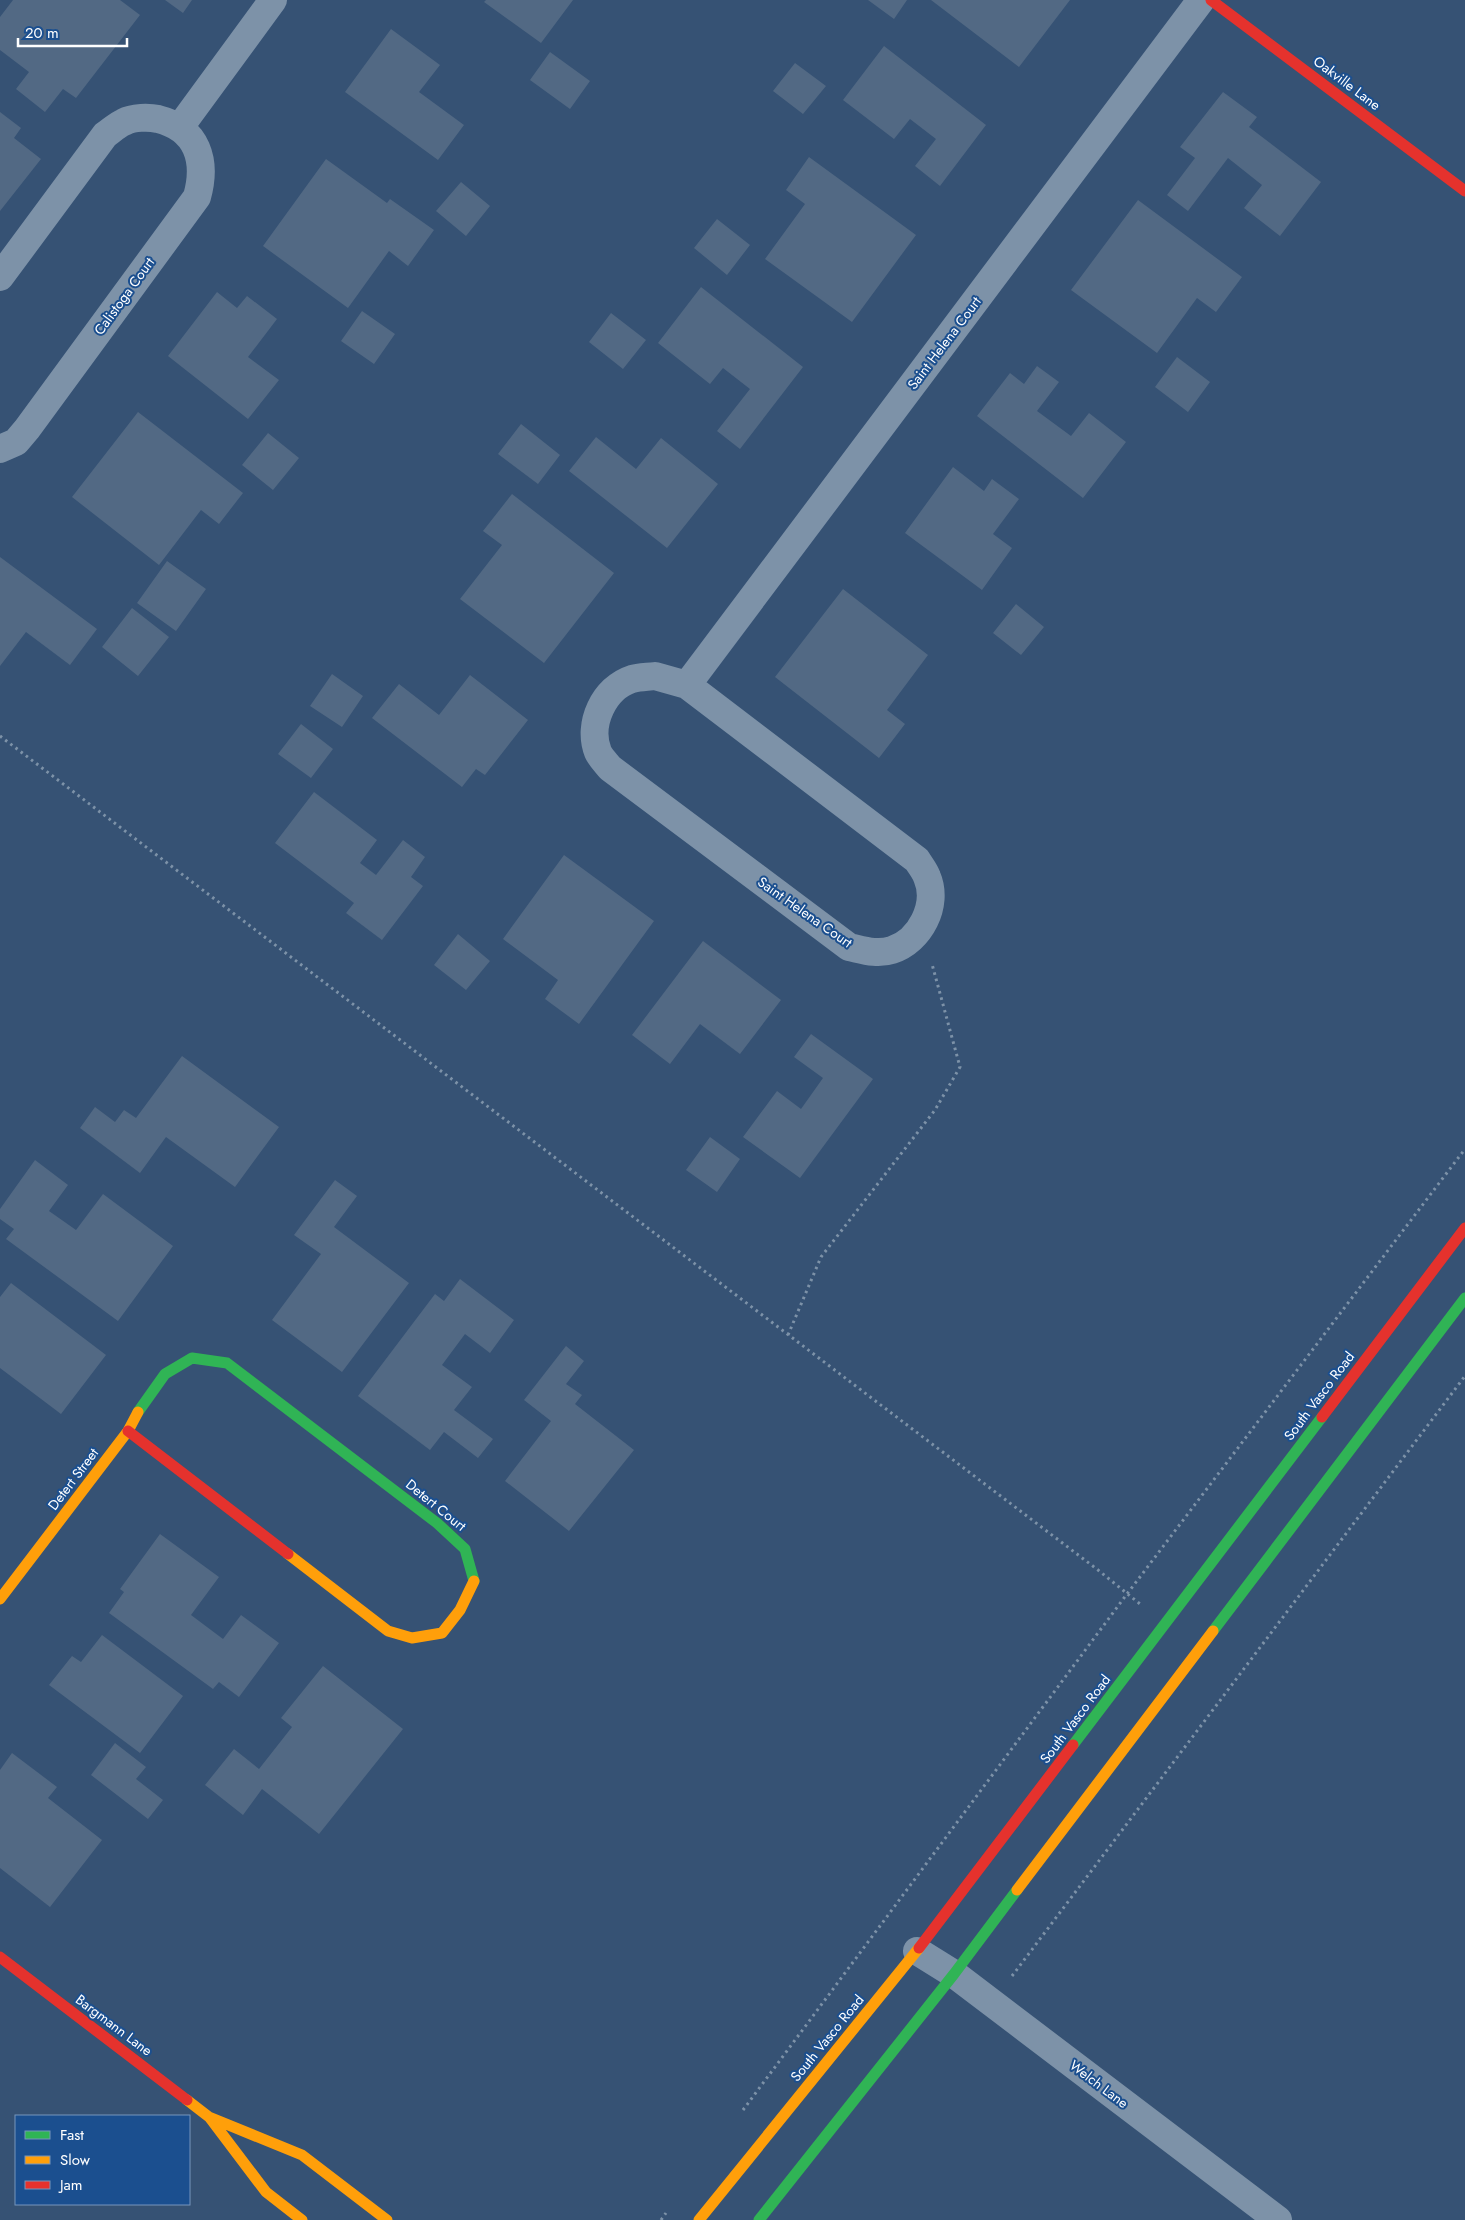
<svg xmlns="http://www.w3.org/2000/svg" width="1465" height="2220" viewBox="0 0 1465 2220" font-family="Jost,sans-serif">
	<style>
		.building { fill: #526984 }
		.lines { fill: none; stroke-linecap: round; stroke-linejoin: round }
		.path { stroke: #7d92a8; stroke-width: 3; stroke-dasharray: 2.5 4; stroke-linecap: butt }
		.street { stroke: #7d92a8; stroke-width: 28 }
		.fast { stroke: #30b455; stroke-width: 11 }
		.slow { stroke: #ff9f0a; stroke-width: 11 }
		.jam { stroke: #e5322d; stroke-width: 11 }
		.labels { text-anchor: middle; stroke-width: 4; stroke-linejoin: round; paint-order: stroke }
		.street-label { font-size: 14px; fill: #fff; stroke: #1b4f8f }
	</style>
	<rect width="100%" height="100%" fill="#365274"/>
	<path class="building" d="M13,0H120L140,15L76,98L63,89L45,112L16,89L29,72L0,50V17Z
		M165,0H192L183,13Z
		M486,0H573L541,43L484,2Z
		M868,0H907L894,19Z
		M931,0H1070L1019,67Z
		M391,29L440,65L419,92L464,125L438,160L345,92Z
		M884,46L986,125L940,186L915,166L936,139L910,119L894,139L843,100Z
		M550,52L590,81L570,109L530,80Z
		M795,63L826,86L803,114L773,91Z
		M1223,92L1257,117L1249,127L1321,182L1280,236L1244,208L1262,185L1228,158L1188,211L1167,195L1195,158L1180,147Z
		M0,112L21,128L14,138L41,159L0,211Z
		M809,157L916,235L852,322L765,259L805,204L786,190Z
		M326,159L387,203L390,199L434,230L408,266L389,251L348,308L263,246Z
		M461,182L490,206L466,236L436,211Z
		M1138,200L1242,277L1216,312L1197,298L1157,353L1071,290Z
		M717,219L750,245L727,275L694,248Z
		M701,287L803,367L740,449L717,431L750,389L723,368L710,384L658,343Z
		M217,292L237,308L247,296L277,319L248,357L279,380L248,419L168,356Z
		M362,311L395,334L374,364L341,341Z
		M611,313L646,340L623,369L589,342Z
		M1177,357L1210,382L1188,412L1155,387Z
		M1037,366L1059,382L1037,411L1071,436L1089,413L1126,442L1083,498L977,416L1010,373L1024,384Z
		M138,412L243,493L219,524L201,510L159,565L72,497Z
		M521,424L560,455L538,484L498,454Z
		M268,433L299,458L273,490L242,465Z
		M596,437L636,469L661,438L718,484L667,548L569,471Z
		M953,467L984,491L992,479L1019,499L993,534L1012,548L982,590L905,533Z
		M512,494L614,573L544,663L460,599L502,545L483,531Z
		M0,557L97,629L70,665L26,632L0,666Z
		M167,561L206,589L176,631L137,603Z
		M843,589L928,655L887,710L905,724L879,758L775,677Z
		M1016,604L1044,627L1021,655L993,633Z
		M132,608L169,637L138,676L102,647Z
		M332,674L363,696L342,727L310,706Z
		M470,675L528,720L485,775L476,769L462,787L372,718L399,684L439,715Z
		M301,724L333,749L311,778L278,754Z
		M314,792L377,840L360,863L376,875L403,840L425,857L411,877L423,886L382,940L346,913L354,903L275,843Z
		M564,855L654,921L579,1024L545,999L558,980L503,939Z
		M458,934L490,961L466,990L434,965Z
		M703,941L781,1000L740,1054L700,1024L670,1064L632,1035Z
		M811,1034L873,1079L800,1178L743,1137L777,1091L801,1109L823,1078L794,1057Z
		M182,1056L279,1127L235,1187L166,1137L140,1173L80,1128L95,1107L115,1122L124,1110L136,1118Z
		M710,1137L740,1159L717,1192L686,1170Z
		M35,1160L68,1185L49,1211L76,1230L103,1194L173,1246L118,1321L6,1239L14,1229L0,1219V1209Z
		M335,1180L357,1196L334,1227L409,1283L342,1372L272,1320L321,1254L294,1235Z
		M460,1279L514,1320L490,1353L465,1334L442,1365L472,1387L454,1410L493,1439L478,1458L444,1432L430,1450L358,1396L435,1294L444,1301Z
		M11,1283L106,1355L61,1414L0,1368V1297Z
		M566,1346L584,1361L566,1384L582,1395L575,1404L634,1450L569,1531L505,1481L551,1421L524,1400Z
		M160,1534L219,1577L191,1615L223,1639L241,1615L279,1643L239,1697L219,1682L213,1689L109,1613L124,1592L120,1589Z
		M102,1635L183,1696L140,1753L49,1685L72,1656L81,1662Z
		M323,1666L403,1729L319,1834L262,1789L243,1815L205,1785L234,1749L259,1769L292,1727L281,1718Z
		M115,1743L146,1767L136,1779L163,1800L148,1819L91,1775Z
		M12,1753L57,1787L48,1798L102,1840L50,1907L0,1868V1770Z"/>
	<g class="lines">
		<path class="path" d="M0,736L1098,1570L1140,1604
			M788,1335L821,1257L935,1110L960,1067L932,964
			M1012,1976L1465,1376
			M743,2110L1127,1594L1465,1149
			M661,2220L666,2213"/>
		<path class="street" d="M180,127L273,0
			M0,277L105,135C111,131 117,125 124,122C133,117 149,117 158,119C198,129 207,161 197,197L27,429L16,442L0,449
			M655,676L687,685L917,860C920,865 925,871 927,877C939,905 920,941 892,950C877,955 863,950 849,947L610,768C606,763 600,757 598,752C587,724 604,688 632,679C639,677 648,677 655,676Z
			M687,685L1201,0
			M917,1951L954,1974L1278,2220"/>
		<path class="fast" d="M138,1412L165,1374L192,1358L227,1363L437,1523L465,1549L474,1581
			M1213,1631L1465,1298
			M1073,1745L1322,1417
			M759,2220L954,1974L1017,1890"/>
		<path class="slow" d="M288,1554L388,1631L412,1638L442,1633L460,1610L474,1581
			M0,1599L128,1431L138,1412
			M1017,1890L1213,1631
			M187,2100L209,2117L302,2155L387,2220
			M210,2118L266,2192L302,2220
			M699,2220L919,1948"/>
		<path class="jam" d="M1211,0L1465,191
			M1322,1417L1465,1228
			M128,1431L288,1554
			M919,1948L1073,1745
			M0,1957L187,2100"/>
	</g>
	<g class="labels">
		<g class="street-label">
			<text transform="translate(1347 83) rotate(37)" y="5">Oakville Lane</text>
			<text transform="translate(124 296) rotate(-54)" y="5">Calistoga Court</text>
			<text transform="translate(944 343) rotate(-53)" y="5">Saint Helena Court</text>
			<text transform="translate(805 912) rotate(35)" y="5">Saint Helena Court</text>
			<text transform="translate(1319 1396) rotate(-53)" y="5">South Vasco Road</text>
			<text transform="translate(73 1479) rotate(-53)" y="5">Detert Street</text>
			<text transform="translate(436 1505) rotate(39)" y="5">Detert Court</text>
			<text transform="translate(1075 1719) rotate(-53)" y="5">South Vasco Road</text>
			<text transform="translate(114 2025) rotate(37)" y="5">Bargmann Lane</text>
			<text transform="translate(827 2038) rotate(-51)" y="5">South Vasco Road</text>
			<text transform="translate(1099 2084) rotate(37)" y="5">Welch Lane</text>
		</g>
	</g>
	<rect x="15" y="2115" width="175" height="90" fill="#1b4f8f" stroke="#7695bc"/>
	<rect x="25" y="2131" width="25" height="8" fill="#30b455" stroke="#7695bc"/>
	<text x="60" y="2140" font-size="15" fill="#ffffff">Fast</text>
	<rect x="25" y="2156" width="25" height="8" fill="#ff9f0a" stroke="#7695bc"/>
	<text x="60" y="2165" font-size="15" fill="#ffffff">Slow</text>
	<rect x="25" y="2181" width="25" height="8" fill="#e5322d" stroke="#7695bc"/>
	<text x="60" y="2190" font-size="15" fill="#ffffff">Jam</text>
	<path d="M18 38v8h109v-8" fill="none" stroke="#ffffff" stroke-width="2.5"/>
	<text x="25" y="38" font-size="15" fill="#ffffff" stroke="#1b4f8f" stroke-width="4" paint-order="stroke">20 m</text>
</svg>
